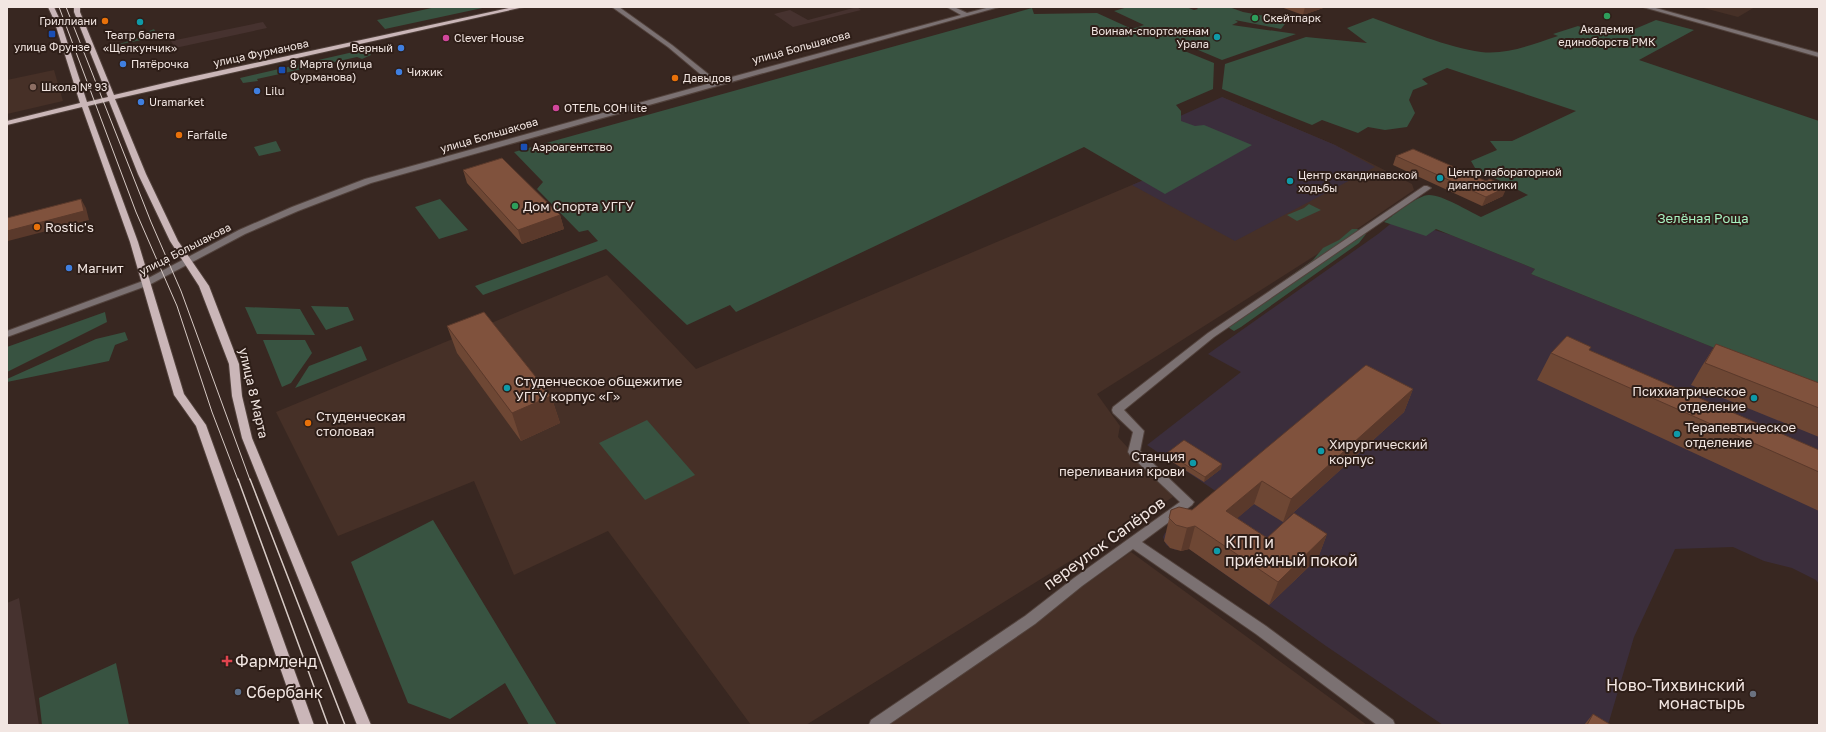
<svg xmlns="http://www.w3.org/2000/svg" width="1826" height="732" viewBox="0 0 1826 732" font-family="'Golos Text',sans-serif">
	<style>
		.built { fill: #463027 }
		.industrial { fill: #46322f }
		.medical { fill: #3b2e3c }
		.green { fill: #385341 }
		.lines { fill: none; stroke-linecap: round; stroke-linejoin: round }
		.minor-casing { stroke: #52423c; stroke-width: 2 }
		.major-casing { stroke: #52423c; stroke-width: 2 }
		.minor { fill: #7b7172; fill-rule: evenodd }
		.major { fill: #cab6b8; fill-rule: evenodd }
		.tram-far1 { stroke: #d7cac5; stroke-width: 1 }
		.tram { stroke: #d7cac5; stroke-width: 1.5 }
		.wall { fill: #6e4734 }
		.shaded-wall { fill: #5a392b }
		.building { fill: #80523d; stroke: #5a392b }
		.leisure-dot { fill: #2e9e5b; stroke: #2e1e18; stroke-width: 1.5 }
		.food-dot { fill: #e8710a; stroke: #2e1e18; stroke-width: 1.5 }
		.culture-dot { fill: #0f9aa8; stroke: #2e1e18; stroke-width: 1.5 }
		.transit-dot { fill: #1a4fb4; stroke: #2e1e18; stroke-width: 1.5 }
		.hotel-dot { fill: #d1479c; stroke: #2e1e18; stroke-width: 1.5 }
		.shop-dot { fill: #3f7fe0; stroke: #2e1e18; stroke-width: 1.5 }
		.education-dot { fill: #8d6e63; stroke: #2e1e18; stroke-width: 1.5 }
		.health-dot { fill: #e0444e; stroke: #2e1e18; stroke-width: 1.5 }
		.service-dot { fill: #5c6f8a; stroke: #2e1e18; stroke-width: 1.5 }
		.worship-dot { fill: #6b7280; stroke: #2e1e18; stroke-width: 1.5 }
		.labels { text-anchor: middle; stroke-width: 4; stroke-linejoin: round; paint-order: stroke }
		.far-poi-label { font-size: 11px; fill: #f2e6e2; stroke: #2e1e18; text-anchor: start }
		.far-street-label { font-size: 11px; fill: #f2e6e2; stroke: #2e1e18 }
		.poi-label { font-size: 13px; fill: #f2e6e2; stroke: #2e1e18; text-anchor: start }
		.park-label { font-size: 13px; fill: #a6f1c0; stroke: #2e1e18 }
		.street-label { font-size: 13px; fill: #f2e6e2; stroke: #2e1e18 }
		.near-poi-label { font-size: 16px; fill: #f2e6e2; stroke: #2e1e18; text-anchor: start }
		.near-street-label { font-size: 16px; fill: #f2e6e2; stroke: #2e1e18 }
	</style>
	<rect width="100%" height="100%" fill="#382721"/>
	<path class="built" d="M1700,7H1755L1738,17Z
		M54,70L63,101L7,114V80Z
		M1222,97L1335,145L1412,184L1414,190L1360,227L1097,394L1120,426L1118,437L1173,497L806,725H751L608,531L514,575L474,481L338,536L276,412L607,275L696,369L1222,147Z
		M1131,552L1367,725H887Z"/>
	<path class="industrial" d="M857,7L861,10L793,27L774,14L790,10L808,20Z
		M263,22L267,28L175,48L171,41Z
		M19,598L39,725H7V603Z"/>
	<path class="medical" d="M1222,97L1335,145L1375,167L1235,241L1132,185L1222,147L1167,122Z
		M1402,220L1451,235L1535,269L1531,274L1819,390V584L1816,580L1792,568L1764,561L1733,547L1675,549L1634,637L1608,725H1443L1326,646L1188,548L1175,550L1166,545L1163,537L1165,533L1226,498L1147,445L1241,372L1208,354L1378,234L1394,221Z"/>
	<path class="green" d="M436,7H487L385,29L377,20Z
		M1128,7H1186L1194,10L1198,9L1196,7H1229L1243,12L1288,20L1281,29L1235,20L1238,22L1232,25L1296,34L1222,60L1184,44L1185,47L1182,50L1214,63L1213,89L1176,105L1181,111V121L1195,126L1204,125L1252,145L1165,194L1084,147L736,312L730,305L687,325L606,249L483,295L475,286L598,241L588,230L579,232L537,189L543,182L514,152L1032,8L1034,14L1097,13L1132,29L1144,25L1114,11Z
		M1373,18C1404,29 1449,48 1481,52C1508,55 1533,44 1558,36L1553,34L1578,26L1604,35L1623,34L1656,20L1694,30L1639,60L1819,121V402L1737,357L1531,274L1535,269L1436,229L1426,236L1384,222C1394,215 1418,195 1429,195C1443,195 1468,211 1481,217L1528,195L1475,168L1471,161L1497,150L1490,141H1512L1576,111L1447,68L1422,79L1428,84L1413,90L1409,100L1415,113L1407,127L1385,130L1368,127L1358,133L1322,120L1312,125L1222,89L1225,64L1306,37L1367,43L1347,28Z
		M154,29L158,37L116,45L141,37L142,34Z
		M362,50H368L371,55L362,59L357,57L257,79L258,81L243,83L240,78Z
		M276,141L281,151L259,156L254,147Z
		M440,199L468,230L439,239L415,207Z
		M1309,204L1321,210L1297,221L1287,215L1304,208Z
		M1352,229H1357L1366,234L1359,243L1241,327L1234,331L1223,324L1313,260L1323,248L1339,240Z
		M311,306L348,307L354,320L326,330Z
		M245,307L300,309L315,335L257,334Z
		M105,312L107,322L7,372V347Z
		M125,332L128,340L115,345L109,361L7,382V379L96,339Z
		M263,340H305L312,353L291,383L282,387Z
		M361,346L367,360L295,388L309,366Z
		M647,420L695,475L645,500L599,443Z
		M433,520L557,725H529L505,683L450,719L408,703L351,562Z
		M116,663L129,725H42L39,698Z"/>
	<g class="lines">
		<defs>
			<path id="minor" d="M612,7H619L672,45L717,81L961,15L947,7H954L967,13L990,7H999L371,183L298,211L245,234L149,285L7,337V331L143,281L239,230L292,207L365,179L711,83L668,47Z
				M1643,7H1652L1819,53V57Z
				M1424,186H1427L1431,188L1214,337L1124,410L1144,431L1140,451L1194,502L1192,505L1142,542L1266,626L1393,720L1395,725H1377L1256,634L1133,549L1082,586L1035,624L888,725H869L871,720L1025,616L1074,578L1180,502L1130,455L1128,452L1133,432L1113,413L1112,410L1113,407L1208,333Z"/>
			<path id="major" d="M48,7H54L60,20L87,102L108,97L74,12V7H80V12L114,95L186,78L513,7H524L115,99L146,174L178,241L209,286L239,364L242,396L252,438L371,725H357L242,438L232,396L229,364L199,286L170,241L138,174L109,101L88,106L138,242L184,394L206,425L314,725H300L196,426L174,395L130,242L82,107L7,125V121L80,103L54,20Z"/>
		</defs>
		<use href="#minor" class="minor-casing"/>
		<use href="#major" class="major-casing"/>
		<use href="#minor" class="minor"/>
		<use href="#major" class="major"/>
		<path class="tram-far1" d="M59,7L136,212L177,306L212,412L238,480
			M66,7L151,222L181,291L250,480"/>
		<path class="tram" d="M238,479L328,725
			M250,479L345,725"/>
	</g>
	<path class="wall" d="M1281,7H1326L1303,15Z
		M1396,156L1503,196L1482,206L1393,165Z
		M463,170L560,215L564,229L522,244L467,183Z
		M447,326L551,396L560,423L521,441L457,353Z
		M1716,344L1819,383V437L1691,385L1702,366Z
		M1589,350L1819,450V511L1537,380L1551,353Z
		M1413,389L1404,412L1283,522L1254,504L1237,518L1267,538L1327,534L1318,558L1269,605L1189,549L1181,551L1170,548L1164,541L1171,510H1192Z
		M1167,453L1221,469L1204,482L1166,458Z
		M1593,714L1611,725H1584Z"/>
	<path class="shaded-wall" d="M1305,7H1326L1303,15Z
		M1507,187L1503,196L1482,206L1486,197Z
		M81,199L86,208L89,220L8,241L7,240V231Z
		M560,215L564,229L522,244L518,230Z
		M1413,389L1404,412L1283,522L1291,499Z
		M551,396L560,423L521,441L512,413Z
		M1222,464L1221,469L1204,482L1205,477Z
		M1262,481L1254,504L1219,534L1226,511Z
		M1195,526L1189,549L1181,551L1187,528Z
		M1327,534L1318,558L1269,605L1278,582Z"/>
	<path class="building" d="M1413,149L1486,181L1490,179L1507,187L1486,197L1396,156Z
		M502,158L560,215L518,230L463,170Z
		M81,199L84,211L7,231V218Z
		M484,312L551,396L512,413L447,326Z
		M1567,336L1591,347L1589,350L1819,450V472L1551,353Z
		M1716,344L1819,383V408L1705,363Z
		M1366,365L1413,389L1291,499L1262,481L1226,511L1267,538L1294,513L1327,534L1278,582L1195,526L1187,528L1176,525L1169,518L1171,510L1179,507L1192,510Z
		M1184,440L1222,464L1205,477L1167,453Z
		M1593,714L1611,725H1587Z"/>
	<g class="leisure-dot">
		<circle cx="1607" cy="16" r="4"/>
		<circle cx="1255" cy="18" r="4"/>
		<circle cx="515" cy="206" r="4"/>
	</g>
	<g class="food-dot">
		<circle cx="105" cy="21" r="4"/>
		<circle cx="675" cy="78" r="4"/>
		<circle cx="179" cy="135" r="4"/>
		<circle cx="37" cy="227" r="4"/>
		<circle cx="308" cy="423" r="4"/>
	</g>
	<g class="culture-dot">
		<circle cx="140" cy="22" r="4"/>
		<circle cx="1217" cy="37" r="4"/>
		<circle cx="1440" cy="178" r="4"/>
		<circle cx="1290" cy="181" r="4"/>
		<circle cx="507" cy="388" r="4"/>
		<circle cx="1754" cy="398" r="4"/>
		<circle cx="1677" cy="434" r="4"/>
		<circle cx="1321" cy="451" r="4"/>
		<circle cx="1193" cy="463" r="4"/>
		<circle cx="1217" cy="551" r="4"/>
	</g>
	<g class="transit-dot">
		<rect x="48" y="30" width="8" height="8" rx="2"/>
		<rect x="278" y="66" width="8" height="8" rx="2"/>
		<rect x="520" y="143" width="8" height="8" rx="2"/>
	</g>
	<g class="hotel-dot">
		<circle cx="446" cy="38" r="4"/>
		<circle cx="556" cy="108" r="4"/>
	</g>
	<g class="shop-dot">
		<circle cx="401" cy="48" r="4"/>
		<circle cx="123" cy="64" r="4"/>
		<circle cx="399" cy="72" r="4"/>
		<circle cx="257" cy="91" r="4"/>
		<circle cx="141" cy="102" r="4"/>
		<circle cx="69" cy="268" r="4"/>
	</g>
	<circle class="education-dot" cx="33" cy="87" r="4"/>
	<path class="health-dot" d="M225 655h4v4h4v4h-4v4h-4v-4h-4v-4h4z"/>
	<circle class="service-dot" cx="238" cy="692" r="4"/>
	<circle class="worship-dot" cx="1753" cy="694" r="4"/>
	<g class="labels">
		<g class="far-poi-label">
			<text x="1263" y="22">Скейтпарк</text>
			<text x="97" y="25" text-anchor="end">Гриллиани</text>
			<text x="1607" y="33" text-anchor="middle">Академия<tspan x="1607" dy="13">единоборств РМК</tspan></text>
			<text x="1209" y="35" text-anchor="end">Воинам-спортсменам<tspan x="1209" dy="13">Урала</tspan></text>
			<text x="140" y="39" text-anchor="middle">Театр балета<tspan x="140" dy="13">«Щелкунчик»</tspan></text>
			<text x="454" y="42">Clever House</text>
			<text x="52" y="51" text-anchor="middle">улица Фрунзе</text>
			<text x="393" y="52" text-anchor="end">Верный</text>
			<text x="131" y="68">Пятёрочка</text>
			<text x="290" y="68">8 Марта (улица<tspan x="290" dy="13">Фурманова)</tspan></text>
			<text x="407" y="76">Чижик</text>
			<text x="683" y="82">Давыдов</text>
			<text x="41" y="91">Школа № 93</text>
			<text x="265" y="95">Lilu</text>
			<text x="149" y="106">Uramarket</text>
			<text x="564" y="112">ОТЕЛЬ СОН lite</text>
			<text x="187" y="139">Farfalle</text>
			<text x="532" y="151">Аэроагентство</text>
			<text x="1448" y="176">Центр лабораторной<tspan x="1448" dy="13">диагностики</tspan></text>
			<text x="1298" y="179">Центр скандинавской<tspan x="1298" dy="13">ходьбы</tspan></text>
		</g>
		<g class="far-street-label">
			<text transform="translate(801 47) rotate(-15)" y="4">улица Большакова</text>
			<text transform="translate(261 53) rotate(-12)" y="4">улица Фурманова</text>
			<text transform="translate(489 135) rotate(-16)" y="4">улица Большакова</text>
			<text transform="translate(185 249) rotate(-27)" y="4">улица Большакова</text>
		</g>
		<g class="poi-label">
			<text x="523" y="211">Дом Спорта УГГУ</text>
			<text x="45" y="232">Rostic's</text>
			<text x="77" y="273">Магнит</text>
			<text x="515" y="386">Студенческое общежитие<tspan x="515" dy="15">УГГУ корпус «Г»</tspan></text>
			<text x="1746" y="396" text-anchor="end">Психиатрическое<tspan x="1746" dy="15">отделение</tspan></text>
			<text x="316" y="421">Студенческая<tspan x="316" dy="15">столовая</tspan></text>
			<text x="1685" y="432">Терапевтическое<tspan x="1685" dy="15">отделение</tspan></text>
			<text x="1329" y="449">Хирургический<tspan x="1329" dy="15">корпус</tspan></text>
			<text x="1185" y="461" text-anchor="end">Станция<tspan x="1185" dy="15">переливания крови</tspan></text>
		</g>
		<g class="park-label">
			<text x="1703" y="223">Зелёная Роща</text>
		</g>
		<g class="street-label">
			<text transform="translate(254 393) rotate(77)" y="5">улица 8 Марта</text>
		</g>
		<g class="near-poi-label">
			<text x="1225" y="548">КПП и<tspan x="1225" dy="18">приёмный покой</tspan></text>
			<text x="235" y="667">Фармленд</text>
			<text x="1745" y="691" text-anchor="end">Ново-Тихвинский<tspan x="1745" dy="18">монастырь</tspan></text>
			<text x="246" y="698">Сбербанк</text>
		</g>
		<g class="near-street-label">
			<text transform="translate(1104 543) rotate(-36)" y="6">переулок Сапёров</text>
		</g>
	</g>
	<rect width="1826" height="732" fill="none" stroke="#f2e6e2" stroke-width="16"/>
</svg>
